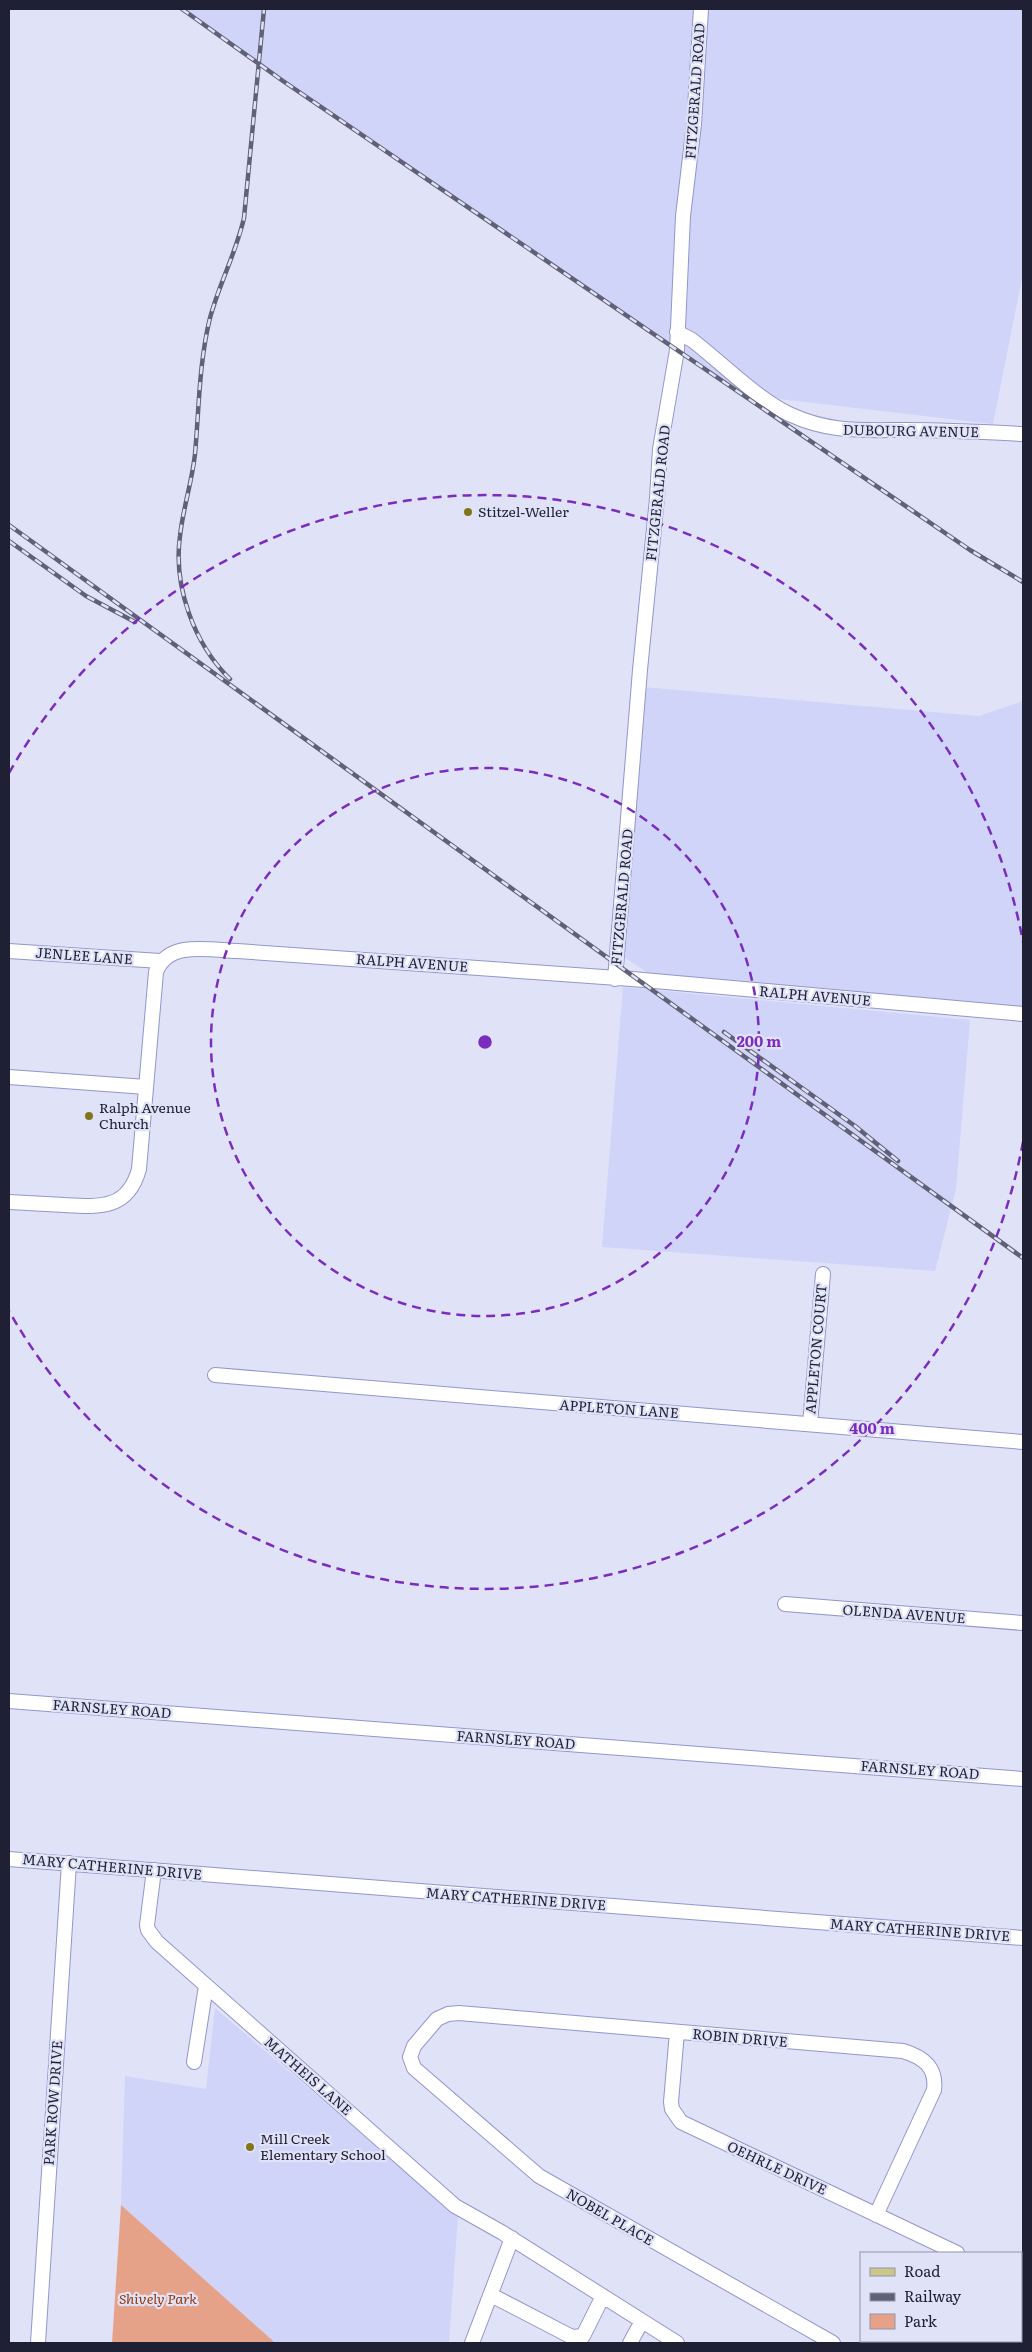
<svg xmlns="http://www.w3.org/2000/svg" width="1032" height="2352" viewBox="0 0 1032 2352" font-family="Literata,serif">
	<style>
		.built { fill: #d0d4f9 }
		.green { fill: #e6a289 }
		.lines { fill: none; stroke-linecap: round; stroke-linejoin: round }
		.minor-casing { stroke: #9296ca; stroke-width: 16 }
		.major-casing { stroke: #7b7239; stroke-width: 20 }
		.minor { stroke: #fff; stroke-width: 14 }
		.major { stroke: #cec58a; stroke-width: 18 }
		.rail-casing { stroke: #606176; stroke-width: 4.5 }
		.rail { stroke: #e0e2f8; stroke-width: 2.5; stroke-dasharray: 8; stroke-linecap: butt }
		.ring { fill: none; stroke: #7b2cbf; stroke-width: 2.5; stroke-dasharray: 9 6 }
		.poi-dot { fill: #827518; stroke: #e0e2f8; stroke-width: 2 }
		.labels { text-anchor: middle; stroke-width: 4.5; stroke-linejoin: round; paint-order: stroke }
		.street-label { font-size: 14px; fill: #1f2034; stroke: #e0e2f8 }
		.poi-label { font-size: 14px; fill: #1f2034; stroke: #e0e2f8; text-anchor: start }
		.park-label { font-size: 14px; font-style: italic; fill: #933508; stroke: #e0e2f8 }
		.centre { fill: #7b2cbf; stroke: #e0e2f8; stroke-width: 2.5 }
		.ring-label { font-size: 15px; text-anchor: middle; font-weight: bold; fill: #7b2cbf; stroke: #e0e2f8; stroke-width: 4.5; stroke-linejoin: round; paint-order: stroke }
	</style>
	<rect width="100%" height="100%" fill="#e0e2f8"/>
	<path class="built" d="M182,9H1023V273L993,424L744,395L283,81Z
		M643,687L979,716L1023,701V1007L649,974L623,956Z
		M623,987L970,1020L956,1189L935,1271L602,1247Z
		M215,2008L458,2216L449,2343H275L121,2205L125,2076L206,2089Z"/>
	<path class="green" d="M121,2205L272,2340L275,2343H112Z"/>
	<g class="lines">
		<defs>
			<path id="minor" d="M677,332L692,340C722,363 756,398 789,414C830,433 861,430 905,430C944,430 984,432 1023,434
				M9,951L160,961
				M615,979L640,670L657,498L660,449L677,350L683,216L694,124L701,9
				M9,1077L146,1087
				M9,1202C27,1203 45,1204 64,1205C99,1207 128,1210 139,1169L156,972C168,940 209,950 237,951L632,979L1023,1014
				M215,1375L1023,1442
				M810,1424L823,1274
				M785,1604L1023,1623
				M9,1701L1023,1779
				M9,1859L1023,1938
				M154,1870L147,1925L148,1930L157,1942L455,2206L503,2233L677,2343
				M677,2032L671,2102L672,2109L681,2122L957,2253
				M194,2062L206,1986
				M491,2295L572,2337L583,2336L603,2296
				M38,2343L69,1863
				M472,2343L512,2238
				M630,2343L642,2321
				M833,2343L539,2176L414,2068L410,2057L414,2046L437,2019L448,2014L459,2013L903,2051C923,2057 937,2067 934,2090L876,2215"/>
			<path id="major" d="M1021,2267L1023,2262
				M980,2343L981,2341"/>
		</defs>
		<use href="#minor" class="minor-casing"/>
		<use href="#major" class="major-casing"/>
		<use href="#minor" class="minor"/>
		<use href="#major" class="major"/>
		<defs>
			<path id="rail" d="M182,9L283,81L970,550L1023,582
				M9,525L1023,1258
				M9,541L86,596L135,622
				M230,679C194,644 173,586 180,536C183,508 192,482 195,454C199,410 199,362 210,318C219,284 236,253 244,218L264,9
				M724,1032L855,1126L898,1161"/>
		</defs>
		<use href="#rail" class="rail-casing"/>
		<use href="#rail" class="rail"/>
	</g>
	<g class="ring">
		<circle cx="485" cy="1042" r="274"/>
		<path d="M1023 1142A547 547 0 0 1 9 1311M9 773A547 547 0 0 1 1023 942"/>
	</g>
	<g class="poi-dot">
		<circle cx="468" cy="512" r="5"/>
		<circle cx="89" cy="1116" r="5"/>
		<circle cx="250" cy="2147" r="5"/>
	</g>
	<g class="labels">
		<g class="street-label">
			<text transform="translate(695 91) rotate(-86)" y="5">FITZGERALD ROAD</text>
			<text transform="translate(911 431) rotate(1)" y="5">DUBOURG AVENUE</text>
			<text transform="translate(658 493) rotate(-84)" y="5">FITZGERALD ROAD</text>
			<text transform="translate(622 897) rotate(-85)" y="5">FITZGERALD ROAD</text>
			<text transform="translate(84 956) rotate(4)" y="5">JENLEE LANE</text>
			<text transform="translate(412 963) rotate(4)" y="5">RALPH AVENUE</text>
			<text transform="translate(815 996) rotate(5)" y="5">RALPH AVENUE</text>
			<text transform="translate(816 1349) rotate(-85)" y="5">APPLETON COURT</text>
			<text transform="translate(619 1409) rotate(4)" y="5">APPLETON LANE</text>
			<text transform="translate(904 1614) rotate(4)" y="5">OLENDA AVENUE</text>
			<text transform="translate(112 1709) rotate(4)" y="5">FARNSLEY ROAD</text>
			<text transform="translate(516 1740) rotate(4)" y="5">FARNSLEY ROAD</text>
			<text transform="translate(920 1770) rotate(4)" y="5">FARNSLEY ROAD</text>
			<text transform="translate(112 1867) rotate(5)" y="5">MARY CATHERINE DRIVE</text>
			<text transform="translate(516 1899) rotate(4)" y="5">MARY CATHERINE DRIVE</text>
			<text transform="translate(920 1930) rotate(4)" y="5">MARY CATHERINE DRIVE</text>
			<text transform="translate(740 2038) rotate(5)" y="5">ROBIN DRIVE</text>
			<text transform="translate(308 2076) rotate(41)" y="5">MATHEIS LANE</text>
			<text transform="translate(53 2103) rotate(-86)" y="5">PARK ROW DRIVE</text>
			<text transform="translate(777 2168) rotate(25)" y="5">OEHRLE DRIVE</text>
			<text transform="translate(610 2217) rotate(30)" y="5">NOBEL PLACE</text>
		</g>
		<g class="poi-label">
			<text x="478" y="517">Stitzel-Weller</text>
			<text x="99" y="1113">Ralph Avenue<tspan x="99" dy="16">Church</tspan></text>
			<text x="260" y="2144">Mill Creek<tspan x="260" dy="16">Elementary School</tspan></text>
		</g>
		<g class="park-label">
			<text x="158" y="2304">Shively Park</text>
		</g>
	</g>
	<circle cx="485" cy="1042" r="8" class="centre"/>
	<g class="ring-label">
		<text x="759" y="1047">200 m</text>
		<text x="872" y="1434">400 m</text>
	</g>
	<rect width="1032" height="2352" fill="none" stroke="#1f2034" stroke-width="20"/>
	<rect x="860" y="2252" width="162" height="90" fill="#e0e2f8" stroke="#9394aa"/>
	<rect x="870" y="2268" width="25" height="8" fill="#cec58a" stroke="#9394aa"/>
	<text x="904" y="2277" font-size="15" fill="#1f2034">Road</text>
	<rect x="870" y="2293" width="25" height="8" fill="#606176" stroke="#9394aa"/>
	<text x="904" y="2302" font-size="15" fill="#1f2034">Railway</text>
	<rect x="870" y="2314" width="25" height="15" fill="#e6a289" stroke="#9394aa"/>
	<text x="904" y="2327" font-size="15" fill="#1f2034">Park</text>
</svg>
